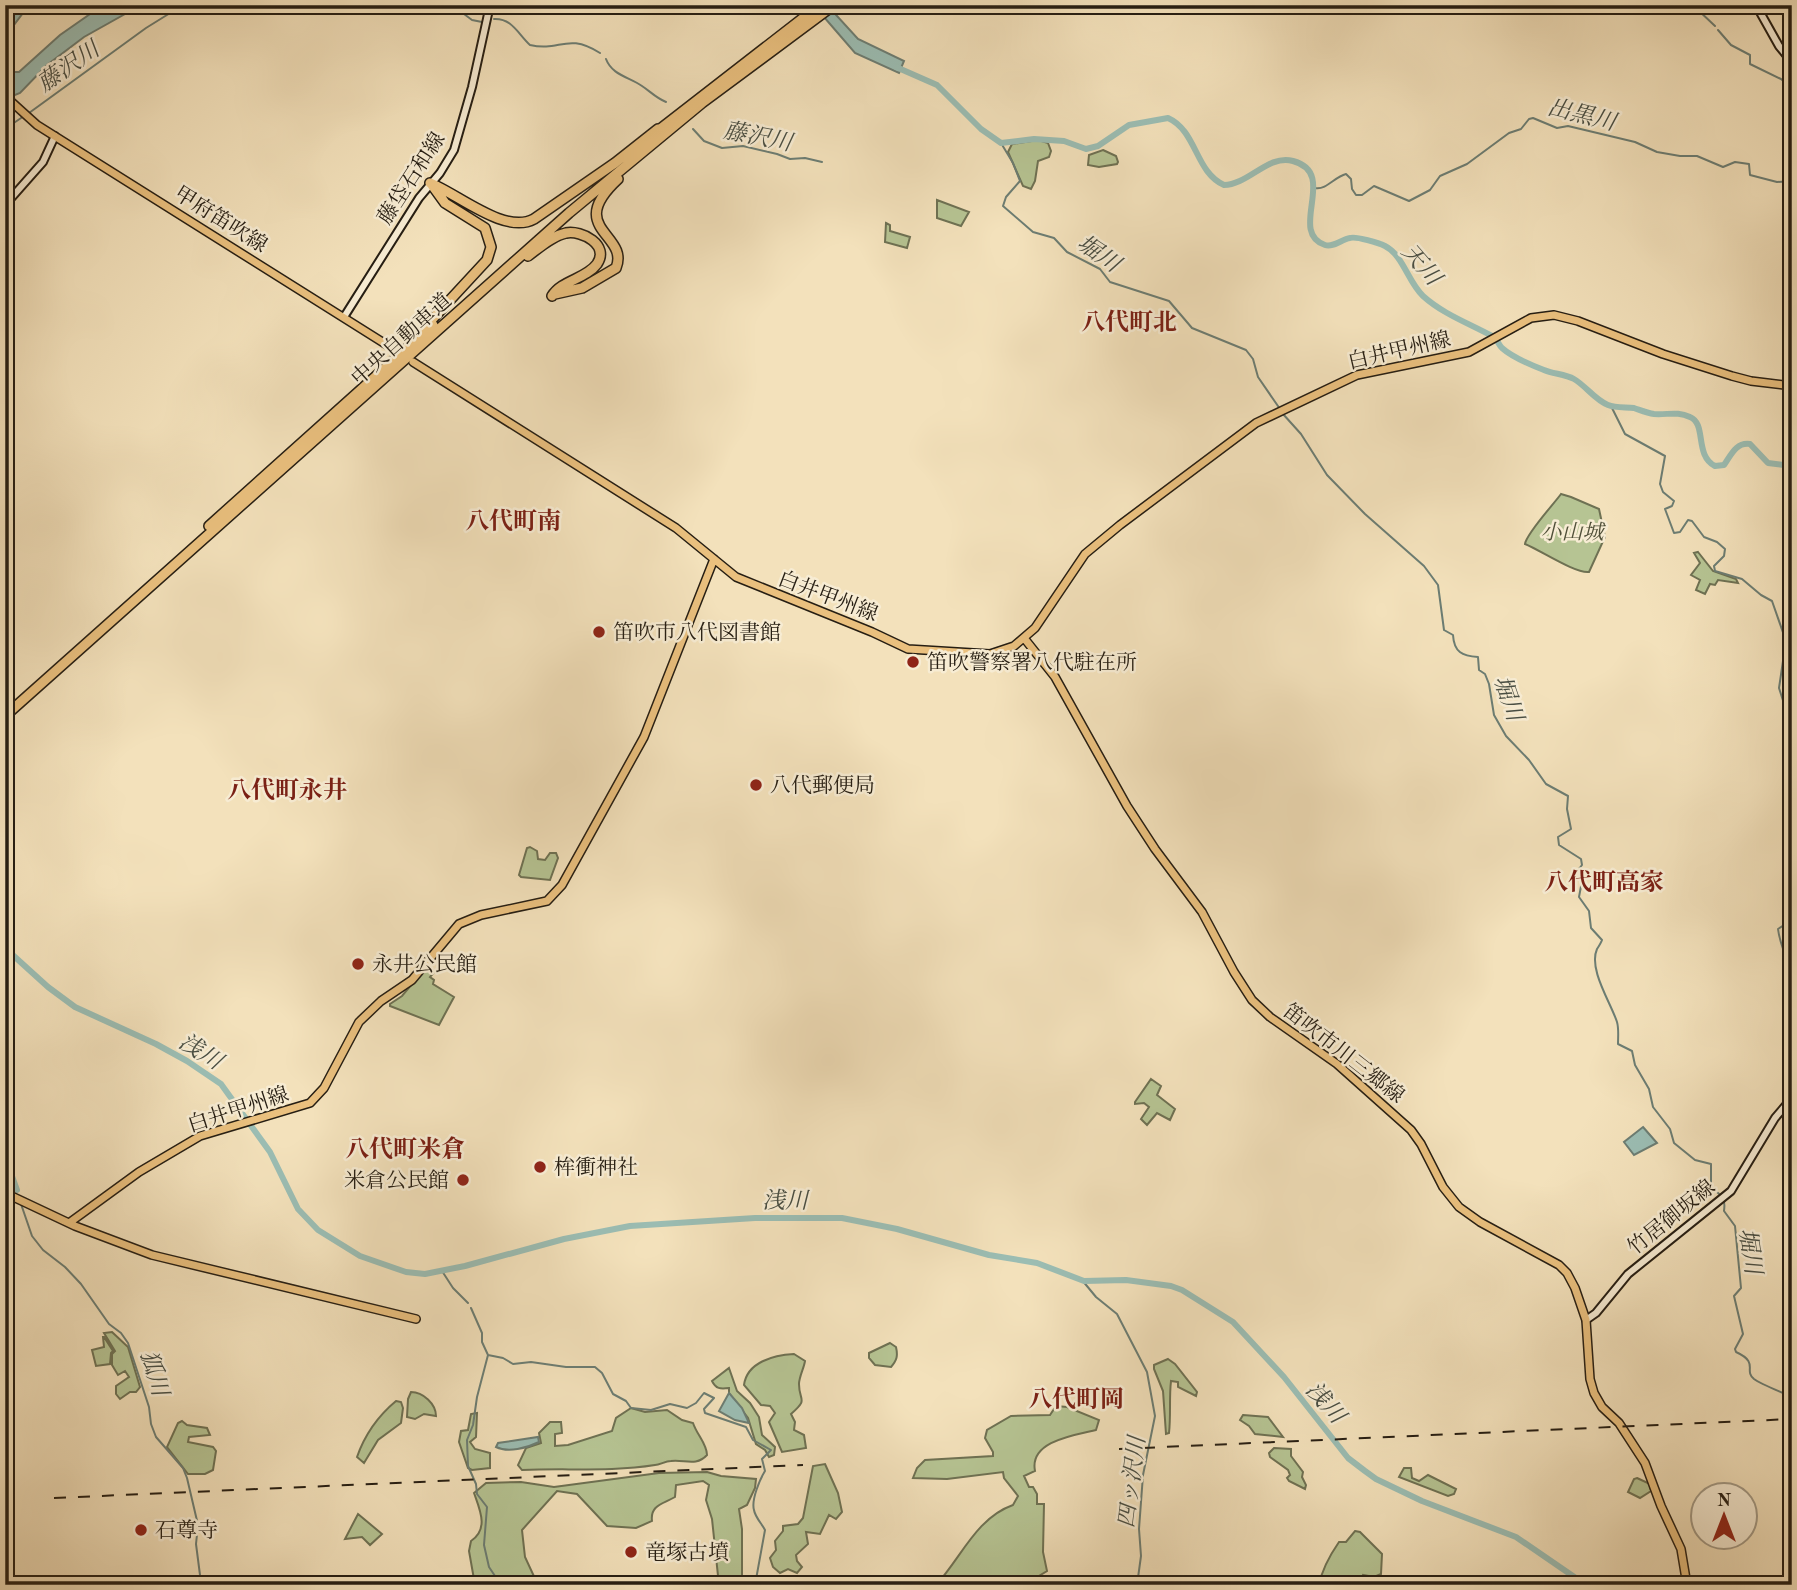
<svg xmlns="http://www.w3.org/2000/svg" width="1797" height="1590" viewBox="0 0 1797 1590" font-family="'Old Standard TT','Noto Serif JP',serif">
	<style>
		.green { fill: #b6c493; stroke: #6e7153; stroke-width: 2 }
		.water { fill: #9bbdb3; stroke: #6c7d73; stroke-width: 2 }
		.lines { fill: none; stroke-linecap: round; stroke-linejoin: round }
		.stream { stroke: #6c7d73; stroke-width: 2 }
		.river { stroke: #9bbdb3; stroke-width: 6 }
		.secondary-casing { stroke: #261e13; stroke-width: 10 }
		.primary-casing { stroke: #261e13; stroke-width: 10 }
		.highway-casing { stroke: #261e13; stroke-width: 12 }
		.secondary { stroke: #f7ecd3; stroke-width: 6 }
		.primary { stroke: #eac07e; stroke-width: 7 }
		.highway { stroke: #eac07e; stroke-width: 9 }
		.rail { stroke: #261e13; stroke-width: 2; stroke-dasharray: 12 12; stroke-linecap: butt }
		.poi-dot { fill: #8f2418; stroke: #f7ecd3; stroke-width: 2.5 }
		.labels { text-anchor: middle; stroke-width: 5; stroke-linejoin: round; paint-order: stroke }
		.street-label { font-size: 21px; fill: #261e13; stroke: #f7ecd3 }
		.park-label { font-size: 21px; font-style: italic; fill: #515039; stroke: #f7ecd3 }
		.poi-label { font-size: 21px; fill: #261e13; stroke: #f7ecd3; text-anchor: start }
		.water-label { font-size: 23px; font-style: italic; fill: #494e43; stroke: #f7ecd3 }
		.quarter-label { font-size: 24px; font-weight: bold; fill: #7a1f14; stroke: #f7ecd3 }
	</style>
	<rect width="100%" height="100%" fill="#f3e1bb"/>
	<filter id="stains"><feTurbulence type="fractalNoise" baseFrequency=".00286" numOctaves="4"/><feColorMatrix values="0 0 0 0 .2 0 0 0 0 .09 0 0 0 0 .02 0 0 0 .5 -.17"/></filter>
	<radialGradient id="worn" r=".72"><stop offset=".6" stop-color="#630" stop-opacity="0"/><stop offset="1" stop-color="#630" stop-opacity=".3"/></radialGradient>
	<path class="green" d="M1038,140L1048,143L1051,151L1049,157L1038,161L1035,181L1031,189L1023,186L1008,152L1012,144Z
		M1103,150L1116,156L1118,162L1117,164L1099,167L1088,165L1089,155Z
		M937,200L969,212L961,226L937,218Z
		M886,223L890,225V231L910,237L907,248L885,242Z
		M1561,494L1571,497L1599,509L1605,537L1589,572C1576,574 1540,550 1525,544C1526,534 1553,505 1561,494Z
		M1698,552L1713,571L1736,579L1738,583L1718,580L1715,585L1710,584L1705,594L1696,590L1700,580L1691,575L1700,563L1694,553Z
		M530,847L537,851L538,859L545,860L550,853H556L558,858L550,880L521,877L519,875L527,848Z
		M427,966L435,971L430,977L434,980L433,984L454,997L439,1025L390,1006V1004L402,996Z
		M1151,1079L1161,1086L1157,1095L1175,1109L1170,1120L1157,1113L1147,1125L1141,1119L1149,1107L1144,1103L1135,1104V1102Z
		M112,1332L128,1347L140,1387L136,1392H130L120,1399L116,1394V1386L129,1377L125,1371L118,1375L112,1365V1354L115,1351L104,1333Z
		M103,1337H104L113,1351L111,1353L110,1364L96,1366L92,1350L104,1347Z
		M890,1343L896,1347C898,1356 897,1360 891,1367L875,1365L869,1358V1353Z
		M794,1354L805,1361C804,1368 799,1377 799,1384C799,1402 809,1398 791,1414L795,1422L794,1430L804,1435L806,1448L782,1452L769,1422L775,1413L770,1406L761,1405L744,1385C747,1362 774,1355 794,1354Z
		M1168,1359L1175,1364L1197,1392L1196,1396L1178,1387V1382L1171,1381C1169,1398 1171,1415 1169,1433L1166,1434L1163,1391L1154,1369V1365Z
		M729,1368L737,1391L750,1403L759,1417L762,1435L775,1447L774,1455L769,1457L765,1450L756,1444L748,1418L729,1393V1388C720,1389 716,1389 712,1381Z
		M411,1392C423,1392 436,1404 436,1416L424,1414L415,1419L407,1417L408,1399Z
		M396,1401L401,1402L403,1408L401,1423L378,1440L364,1463L357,1457C365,1434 378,1416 396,1401Z
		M1056,1406L1067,1407L1099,1420L1096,1430C1075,1435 1029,1441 1035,1471L1024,1476L1029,1487H1033L1037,1494V1504H1044L1043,1552L1047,1571L1024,1585H936C961,1558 976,1518 1013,1505L1018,1496L1004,1478L1003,1472L947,1479L913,1478L917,1468L925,1460L993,1456V1452L985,1438L987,1430L1011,1416L1050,1415Z
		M631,1408L645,1412L667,1410L682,1420L693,1423C697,1435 707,1444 707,1455C696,1467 684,1459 671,1461C665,1461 660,1465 655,1465C611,1472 566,1468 522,1470L518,1465L526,1448L541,1443L539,1433L550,1422H561L562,1433L555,1434V1446L568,1445L612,1431L616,1418Z
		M477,1413L476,1437L470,1442L475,1449L490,1453V1468L472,1470L468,1468L459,1442L461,1431L468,1430L471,1414Z
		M1243,1415L1268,1417L1283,1437L1255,1434L1249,1426L1240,1420Z
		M182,1421L187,1425L207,1428L210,1435L189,1437L188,1442L213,1447L216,1451L213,1470L205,1474H188L167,1447L178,1423Z
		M1274,1448L1291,1449V1456L1303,1472L1302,1477L1306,1485L1305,1489L1289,1481L1287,1478L1290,1475L1288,1470L1270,1457L1269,1453Z
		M825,1464L838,1493L842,1512L836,1519L829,1515L820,1534L806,1532L808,1544L796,1555L797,1561L802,1567L797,1573L788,1569L780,1573L773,1567L770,1558L776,1550L775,1541L783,1531V1526L798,1524L803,1518L813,1466Z
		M1404,1468H1411L1412,1478L1419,1481L1428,1475L1456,1489L1454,1494L1448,1496L1399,1477Z
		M707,1472L721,1476L756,1479L755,1488L747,1505L739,1509L742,1529V1585H719L712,1519L706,1500L709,1485L703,1481L676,1485L675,1497C663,1504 650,1505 652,1521L636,1528L607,1526L577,1494L557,1491L522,1530L525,1557L538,1585H475L469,1551L471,1541C489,1529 480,1510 474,1493L486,1483L521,1482L554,1487L659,1473Z
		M1637,1478L1650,1484L1651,1491L1640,1498L1628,1492L1634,1479Z
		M358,1514L382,1534L370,1545L362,1537L345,1539Z
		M1355,1531L1360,1532L1382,1554L1381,1574L1374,1577L1363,1575L1359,1585H1319C1322,1569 1330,1555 1339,1542H1346Z"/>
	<path class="water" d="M5,5H29L14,25L5,68Z
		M103,5H141L84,37L47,65L20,93L5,99V72H19L60,35Z
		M811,5H827L858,39L904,61L899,73L855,53L824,17Z
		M1643,1127L1657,1143L1634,1155L1624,1142Z
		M729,1393L742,1408L749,1423L735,1420L719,1411Z
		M538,1437L539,1442C527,1448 508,1453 496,1447L498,1443Z"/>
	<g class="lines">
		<path class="stream" d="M452,5L472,20L482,22
			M1675,5L1683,10L1697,9L1715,26
			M494,19C512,18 518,34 530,45C561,52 566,32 600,53
			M1718,30L1731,45L1750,55V64L1781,79L1792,88
			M606,59C612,75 629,77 642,86C651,92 656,98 666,102
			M29,113L146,28L183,5
			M5,129L24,116
			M693,129L704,141L722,148L743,146L777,154L790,159L805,158L822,162
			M1001,143L1013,163L1020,181L1006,197L1003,206L1033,232L1054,238L1067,252L1100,269L1110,282L1169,301L1192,328L1246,350L1253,359L1258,377L1280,409
			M1315,188C1327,190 1334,177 1346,174L1351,179L1352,189L1356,195H1362L1374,186L1409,201L1430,190L1440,176L1467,164L1509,133L1521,129L1529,119L1533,118L1557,128L1568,126L1635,142L1657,152L1680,156H1697L1723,167L1735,162L1749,164L1750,175L1777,182L1792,181
			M1611,406L1625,434L1665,456L1660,484L1663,492L1674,501L1672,506L1665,509L1674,533L1680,532L1688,520L1692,521L1704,537L1717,542L1725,549L1724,556L1714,566L1715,571L1742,579L1761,595L1772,601L1786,641L1779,688L1786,710L1787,721L1792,726
			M1283,414L1301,434L1327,475L1365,514L1424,566L1438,585L1444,630L1453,635C1454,652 1462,656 1478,657L1479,670L1485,674L1489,684L1494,715L1506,736L1529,760L1546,784L1568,796L1567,809L1571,829L1558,837L1559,845L1581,859L1582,865L1574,875L1582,881L1579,897L1589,911L1591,928L1602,940C1601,943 1599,946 1597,949C1588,969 1611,1003 1617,1022C1619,1029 1618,1037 1618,1044L1632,1051L1635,1065L1649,1089L1653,1107L1670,1129L1674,1143L1695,1160L1711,1164V1187C1721,1196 1726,1196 1724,1211L1735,1226L1741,1288L1734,1296L1743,1334L1735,1349L1736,1352C1760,1363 1743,1370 1754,1379C1762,1385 1782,1392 1792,1397
			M1792,770L1790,787L1792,791
			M1792,840V848
			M1792,858L1788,866L1792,868
			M1792,920L1778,929C1780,947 1790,960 1788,976L1792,978
			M1792,987V994
			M21,1204L32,1236L43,1250L65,1267L81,1284L109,1324L121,1333L128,1343L149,1407L151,1424L156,1437L183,1468L187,1478L198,1525L196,1544L200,1575L206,1585
			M442,1271L453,1288L468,1303
			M1082,1280L1096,1297L1117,1314L1147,1372L1155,1416L1143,1475L1139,1529L1141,1556L1137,1585
			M471,1308L482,1333V1342L488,1355L477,1397L473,1425L467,1440L468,1466L476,1484L477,1494L487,1507L484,1545L489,1567L501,1585
			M488,1355L503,1358L513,1364L531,1362L566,1367H595L602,1373L613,1394L626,1401L631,1408L651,1410L670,1404L687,1408L696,1403L704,1393L714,1398L704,1409L705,1413L746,1427L753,1440L771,1450L762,1459L765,1471C760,1479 751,1500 754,1510C755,1517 762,1524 765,1530L755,1585"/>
		<path class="river" d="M22,5L56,11L61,5
			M896,67L937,85L981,129L1001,143L1034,139L1064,141L1086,149L1098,146L1129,125L1168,118C1197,131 1195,172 1224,185C1248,185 1268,154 1293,161C1339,173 1287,232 1325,245C1333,248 1342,239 1350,238C1356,236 1379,243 1385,246C1403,255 1408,282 1423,296C1443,314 1468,323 1492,336C1497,338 1498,344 1502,348C1512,357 1531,365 1544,370C1553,374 1565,374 1574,379C1586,386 1595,400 1608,405C1615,408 1626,407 1634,408C1640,410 1647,413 1654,414C1668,415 1677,411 1690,417C1707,424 1694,455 1715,466L1724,465C1731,455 1736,442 1750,444L1768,463L1792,466
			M5,948L48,987L75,1007L156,1044L187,1061L221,1084L270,1152L298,1209L318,1230L360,1256L406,1272L425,1274L465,1266L564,1239L630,1226L755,1218H842L897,1229L989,1255L1037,1263L1084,1281L1126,1280L1171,1286L1182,1290L1233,1322L1284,1377L1348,1458L1365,1471L1376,1479L1422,1501L1516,1537L1586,1585
			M5,1157L17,1190"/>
		<defs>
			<path id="secondary" d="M1756,5L1779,46L1792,62
				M5,205L43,162L55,136
				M344,317L419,198L440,173L454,150L472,87L490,5
				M1586,1320L1596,1313L1628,1274L1731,1191L1775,1118L1792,1098"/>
			<path id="primary" d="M5,96L37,125L395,350
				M413,362L676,528L736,577L872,632L908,649L990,654L1014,646L1035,628L1085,554L1120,525L1256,423L1357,375L1469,352L1531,318L1554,315L1578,321L1663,354L1732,376L1751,381L1792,386
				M1024,638L1055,677L1127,806L1155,849L1202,912L1234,972L1252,1000L1270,1017L1337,1064L1411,1130L1421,1144L1443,1187L1459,1207L1480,1222L1559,1265L1567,1273L1575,1288L1586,1320L1590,1379L1594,1393L1602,1407L1619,1423L1645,1463L1661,1506L1681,1549L1687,1585
				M5,1193L75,1226L152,1255L416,1319
				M69,1223L139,1172L200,1136L310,1103L324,1088L359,1022L381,1001L412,980L459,924L481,915L547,901L562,885L644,737L714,559"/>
			<path id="highway" d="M655,133L820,5
				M430,183C458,194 505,235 534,219L615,163L658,129
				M528,256C539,248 552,236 566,233C582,230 610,245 597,264C586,279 562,280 552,296
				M555,294L582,288L616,268C630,234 564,229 618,179
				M425,327L487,260L491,247L485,228L445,203L432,185
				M209,526L433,325
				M5,716L569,213L702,103L834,5"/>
		</defs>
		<use href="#secondary" class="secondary-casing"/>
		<use href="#primary" class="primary-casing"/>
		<use href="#highway" class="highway-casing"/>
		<use href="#secondary" class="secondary"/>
		<use href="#primary" class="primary"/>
		<use href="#highway" class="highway"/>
		<path class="rail" d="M1119,1449L1792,1419
			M54,1498L803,1465"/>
	</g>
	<g class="poi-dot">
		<circle cx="599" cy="632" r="7"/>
		<circle cx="913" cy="662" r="7"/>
		<circle cx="756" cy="785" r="7"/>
		<circle cx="358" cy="964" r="7"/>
		<circle cx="540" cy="1167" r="7"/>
		<circle cx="463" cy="1180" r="7"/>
		<circle cx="141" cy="1530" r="7"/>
		<circle cx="631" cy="1552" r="7"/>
	</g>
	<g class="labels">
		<g class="street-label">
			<text transform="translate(411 178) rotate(-57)" y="7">藤垈石和線</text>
			<text transform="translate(221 219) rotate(32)" y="7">甲府笛吹線</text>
			<text transform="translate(401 339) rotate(-42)" y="7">中央自動車道</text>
			<text transform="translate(1399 350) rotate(-13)" y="7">白井甲州線</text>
			<text transform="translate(828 596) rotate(21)" y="7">白井甲州線</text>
			<text transform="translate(1344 1053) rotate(38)" y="7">笛吹市川三郷線</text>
			<text transform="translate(238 1109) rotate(-18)" y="7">白井甲州線</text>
			<text transform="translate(1671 1217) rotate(-39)" y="7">竹居御坂線</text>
		</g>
		<g class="park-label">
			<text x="1572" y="539">小山城</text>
		</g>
		<g class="poi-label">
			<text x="613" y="639">笛吹市八代図書館</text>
			<text x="927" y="669">笛吹警察署八代駐在所</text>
			<text x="770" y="792">八代郵便局</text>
			<text x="372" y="971">永井公民館</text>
			<text x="554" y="1174">桙衝神社</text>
			<text x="449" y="1187" text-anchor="end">米倉公民館</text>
			<text x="155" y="1537">石尊寺</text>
			<text x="645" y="1559">竜塚古墳</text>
		</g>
		<g class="water-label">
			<text transform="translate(68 66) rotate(-35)" y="8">藤沢川</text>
			<text transform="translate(1582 114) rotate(14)" y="8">出黒川</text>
			<text transform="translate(758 136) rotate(11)" y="8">藤沢川</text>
			<text transform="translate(1099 253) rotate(34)" y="8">堀川</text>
			<text transform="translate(1422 264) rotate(49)" y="8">天川</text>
			<text transform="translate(1509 698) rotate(71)" y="8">堀川</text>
			<text transform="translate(201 1051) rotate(32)" y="8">浅川</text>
			<text x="785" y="1208">浅川</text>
			<text transform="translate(1751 1251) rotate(81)" y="8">堀川</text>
			<text transform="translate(155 1373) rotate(73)" y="8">狐川</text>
			<text transform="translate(1326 1402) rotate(49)" y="8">浅川</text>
			<text transform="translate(1131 1482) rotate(-83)" y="8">四ッ沢川</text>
		</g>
		<g class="quarter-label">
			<text x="1129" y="330">八代町北</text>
			<text x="513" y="529">八代町南</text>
			<text x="287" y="798">八代町永井</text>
			<text x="1604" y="890">八代町高家</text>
			<text x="405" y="1157">八代町米倉</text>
			<text x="1076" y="1407">八代町岡</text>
		</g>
	</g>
	<rect width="1797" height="1590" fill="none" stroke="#f3e1bb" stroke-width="28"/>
	<rect x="7" y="7" width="1783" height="1576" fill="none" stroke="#261e13" stroke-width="3.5"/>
	<rect x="14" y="14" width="1769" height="1562" fill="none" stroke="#261e13" stroke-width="2"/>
	<g transform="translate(1724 1516)"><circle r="33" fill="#f7ecd3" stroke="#a39a86" stroke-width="2"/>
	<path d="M0-5L12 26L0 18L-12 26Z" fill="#8f2418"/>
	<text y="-10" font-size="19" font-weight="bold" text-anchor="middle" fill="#261e13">N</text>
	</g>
	<rect width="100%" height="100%" filter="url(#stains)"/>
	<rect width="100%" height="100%" fill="url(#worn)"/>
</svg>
